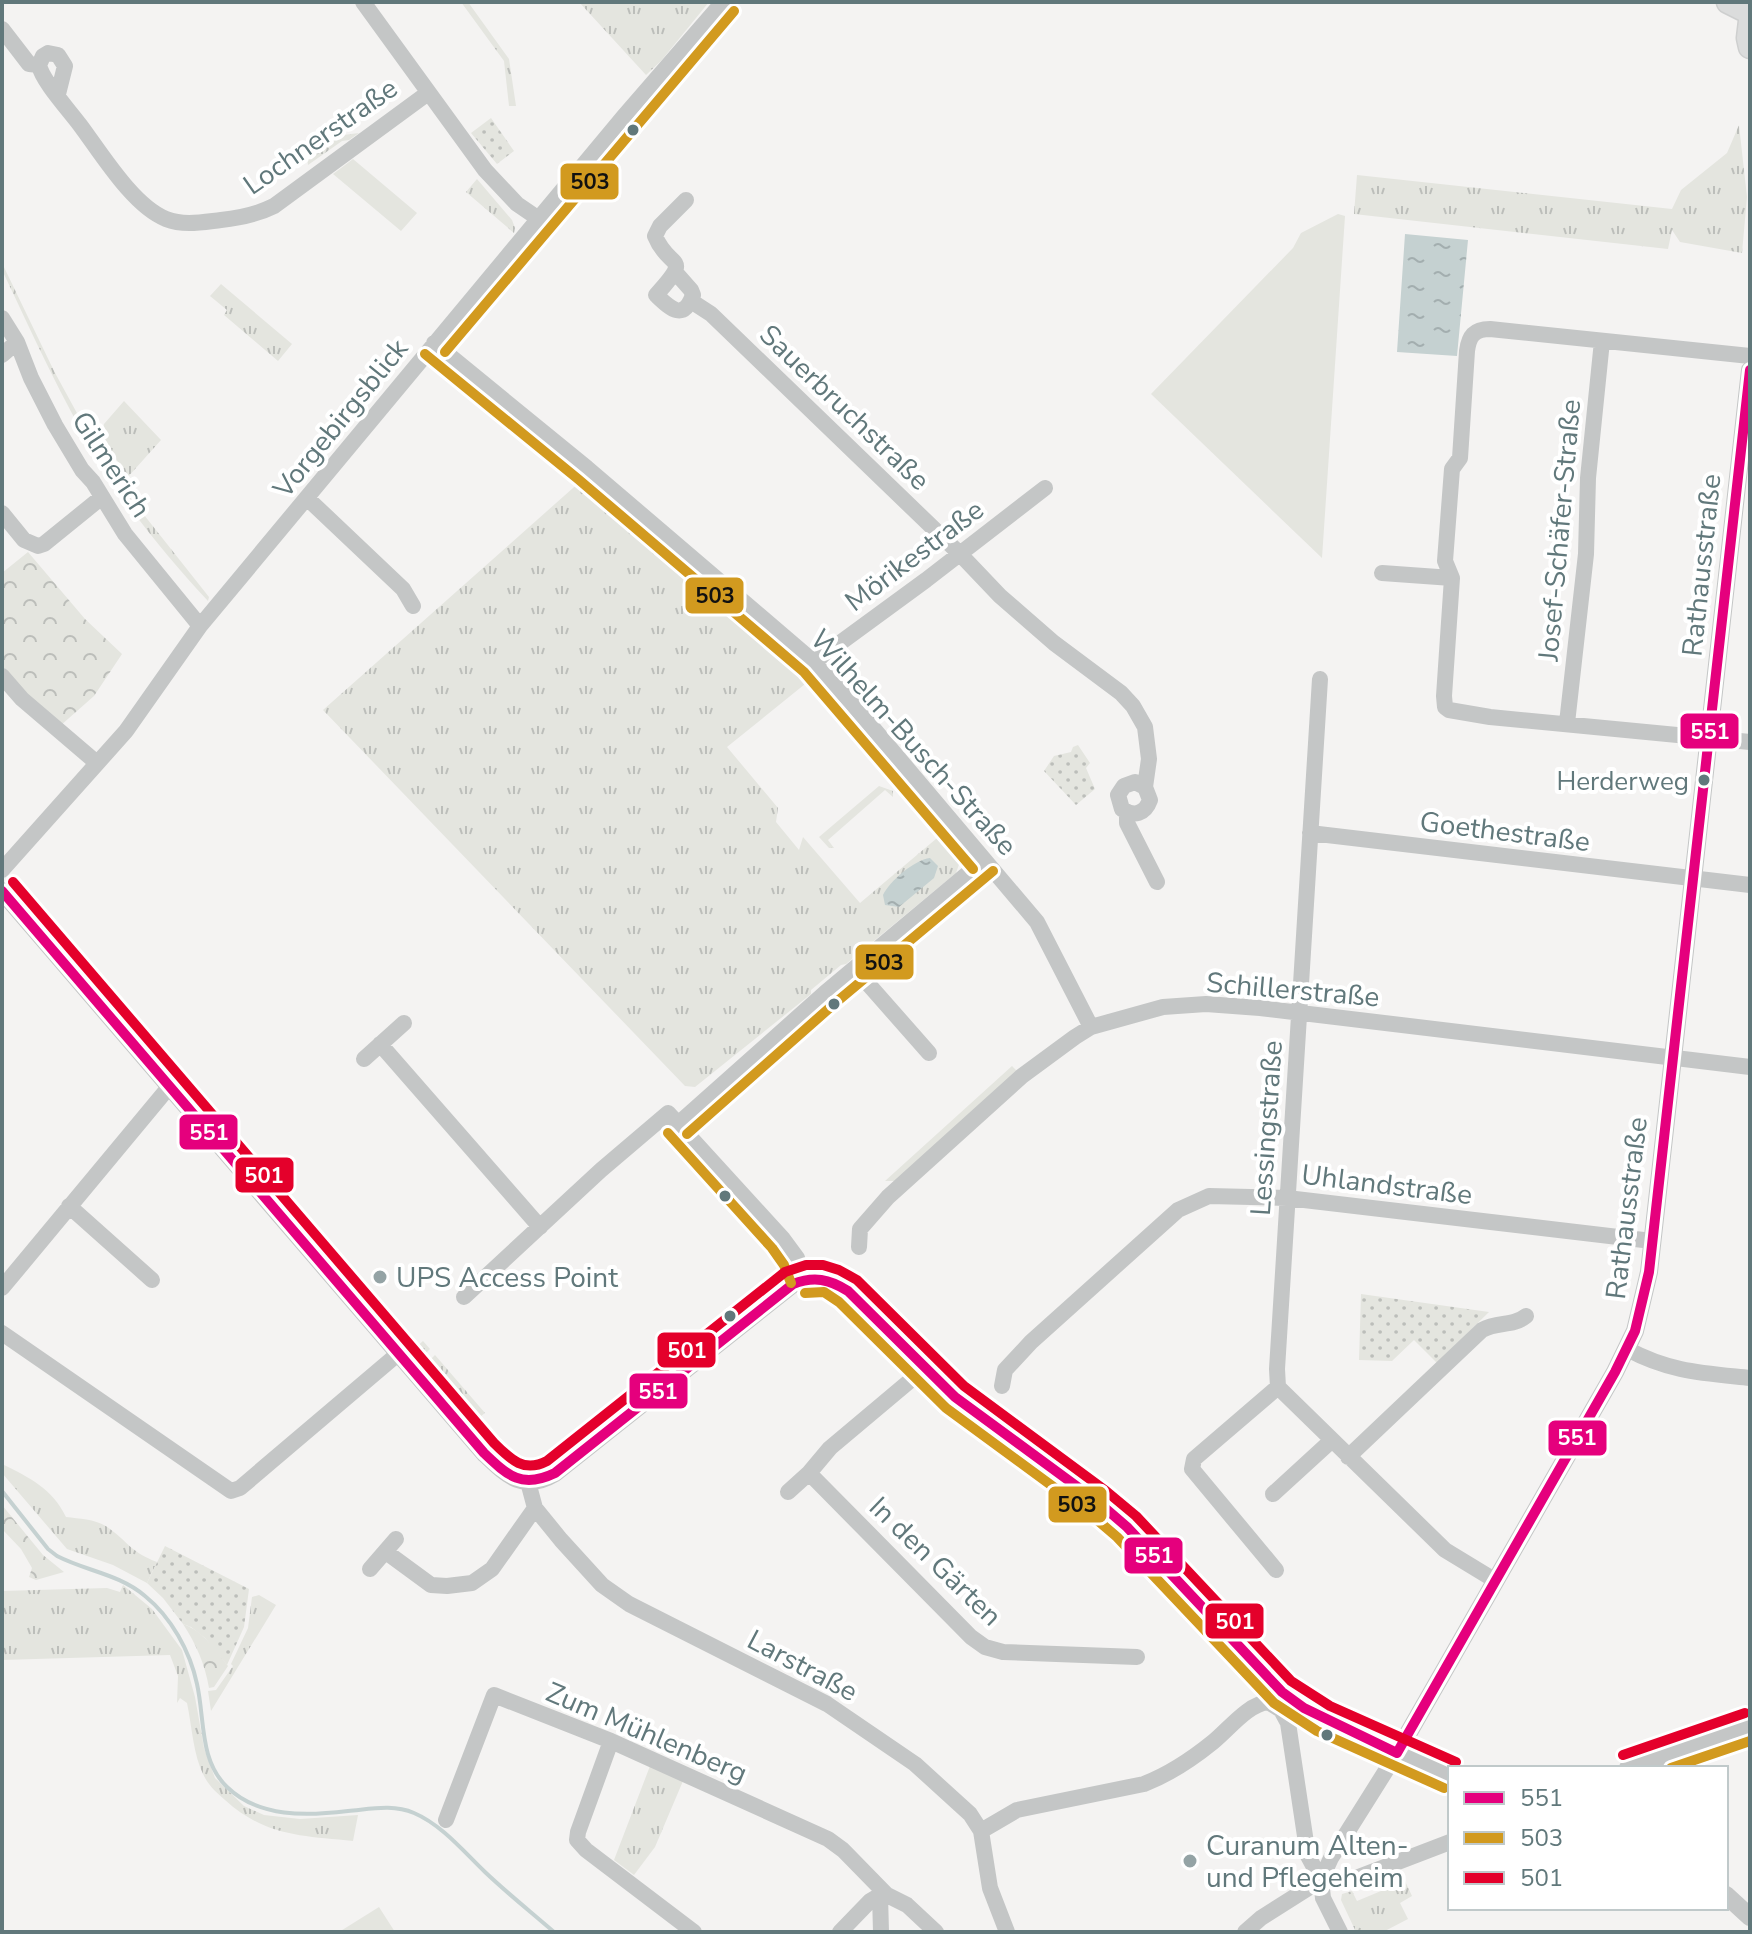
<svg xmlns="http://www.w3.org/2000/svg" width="1752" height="1934" viewBox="0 0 1752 1934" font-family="'Nunito Sans',sans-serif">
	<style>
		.grass { fill: url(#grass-tufts) }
		.forest { fill: url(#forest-crowns) }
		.park { fill: url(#park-dots) }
		.garden { fill: #e4e5df }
		.water { fill: url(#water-ripples) }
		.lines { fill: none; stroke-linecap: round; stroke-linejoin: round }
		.stream { stroke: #c5d1d1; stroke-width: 4 }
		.secondary-casing { stroke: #cecfcf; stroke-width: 25 }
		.minor { stroke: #c4c6c6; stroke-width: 16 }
		.tertiary { stroke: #c4c6c6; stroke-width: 18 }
		.secondary { stroke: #dbdcdc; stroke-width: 22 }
		.bus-1-casing { stroke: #fff; stroke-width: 16 }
		.bus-2-casing { stroke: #fff; stroke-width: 16 }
		.bus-3-casing { stroke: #fff; stroke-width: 16 }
		.bus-1 { stroke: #e5007d; stroke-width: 10 }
		.bus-2 { stroke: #d29a1f; stroke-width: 10 }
		.bus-3 { stroke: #e4002b; stroke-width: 10 }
		.bus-dot { fill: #61787b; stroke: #fff; stroke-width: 3 }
		.poi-dot { fill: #94a3a5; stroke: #fff; stroke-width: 3 }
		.labels { text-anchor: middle; stroke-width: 8; stroke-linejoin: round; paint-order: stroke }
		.bus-label { font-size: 26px; fill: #61787b; stroke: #fff; text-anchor: end }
		.street-label { font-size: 28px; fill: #61787b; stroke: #fff }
		.poi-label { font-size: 28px; fill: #61787b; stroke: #fff; text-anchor: start }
		.line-badge { stroke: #fff; stroke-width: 3 }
		.badge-label { font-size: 22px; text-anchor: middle; font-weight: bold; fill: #fff }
		.pale-badge-label { font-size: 22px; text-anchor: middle; font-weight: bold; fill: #111 }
	</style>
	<defs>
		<pattern id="grass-tufts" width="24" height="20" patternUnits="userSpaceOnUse" patternTransform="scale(2)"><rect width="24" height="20" fill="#e4e5df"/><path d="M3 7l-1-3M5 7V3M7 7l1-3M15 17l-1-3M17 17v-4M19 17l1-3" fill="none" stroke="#bcbeba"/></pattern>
		<pattern id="forest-crowns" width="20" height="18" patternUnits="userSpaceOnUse" patternTransform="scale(2)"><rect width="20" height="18" fill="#e4e5df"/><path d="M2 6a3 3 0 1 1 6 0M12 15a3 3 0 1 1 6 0" fill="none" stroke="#bcbeba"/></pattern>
		<pattern id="park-dots" width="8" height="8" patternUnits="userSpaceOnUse" patternTransform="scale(2)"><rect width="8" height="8" fill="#e4e5df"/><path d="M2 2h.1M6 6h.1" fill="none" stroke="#bcbeba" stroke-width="1.8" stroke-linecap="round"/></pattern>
		<pattern id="water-ripples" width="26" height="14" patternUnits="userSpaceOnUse" patternTransform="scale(2)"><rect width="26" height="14" fill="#c5d1d1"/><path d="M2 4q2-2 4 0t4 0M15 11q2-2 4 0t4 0" fill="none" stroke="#a3aeaf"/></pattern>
	</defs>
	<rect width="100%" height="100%" fill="#f4f3f2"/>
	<path class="grass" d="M461,2H468L509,59L516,106H509L504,61Z
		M579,2H709L661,61L646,75Z
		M1739,125L1747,197L1742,253L1680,242L1672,230L1668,249L1354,214L1357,175L1672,209L1681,190L1727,153Z
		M359,133L349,140L342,141L308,165L305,140Z
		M477,179L512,220L515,228L514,233L466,192Z
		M2,263L54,371L84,426L129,496L209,597L208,601C168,558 130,512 99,461C62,400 33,335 2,270Z
		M221,284L292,344L278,361L224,315L227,310L210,296Z
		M124,401L161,440L127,478L102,434L104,424Z
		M582,480L644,527L799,659L810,680L727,747L778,808L776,822L799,850L803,837L860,903L943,833H948L959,847L962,856L956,873L846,964L841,965L811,990V994L695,1087L685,1086L323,710Z
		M879,786L893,791V797L885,790L828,840L834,848H829L819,837Z
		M1012,1066L1017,1071L895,1181H885Z
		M423,1341L430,1349L426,1353L431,1359L435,1355L485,1413L476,1420L414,1349Z
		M2,1464C30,1478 52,1488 66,1517C81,1519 98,1519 110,1529C130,1544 131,1552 157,1562L147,1583L113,1565L67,1549L2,1473Z
		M123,1585L152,1609L182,1650L195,1697L204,1748L215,1778L244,1806L264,1815L300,1819L358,1815L353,1841C301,1836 265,1836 225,1800C217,1793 209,1786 204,1776C193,1755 192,1726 187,1703L180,1698L177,1703L178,1676L170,1655L2,1660V1591L107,1588L120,1592Z
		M259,1595L276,1605L211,1711L208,1691L216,1690L233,1666L231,1664L248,1628L252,1597Z
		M650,1766L683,1781L655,1847L634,1875L614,1860Z
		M1405,1881L1412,1896L1400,1903L1408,1919L1383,1932H1356L1341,1900L1342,1894L1352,1891L1357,1901Z"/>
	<path class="forest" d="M28,552L85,619L122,654L94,696L60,726L26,696L2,667V573Z
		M2,1505L43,1555L64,1572L36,1580L29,1577L32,1568L21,1549L2,1529Z
		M183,1624C203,1631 216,1650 228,1666L214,1687L209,1688C205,1664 196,1644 183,1624Z"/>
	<path class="park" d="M491,118L514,151L497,164L471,133Z
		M1078,745L1090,763L1086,768L1095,789L1076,805L1044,771L1054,756L1071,752L1073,747Z
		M1361,1294L1489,1312L1437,1363L1414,1340L1392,1361L1359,1360Z
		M165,1546L249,1589L244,1627L227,1665L205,1638L191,1627L183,1624L163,1598L147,1583Z"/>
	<path class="garden" d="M353,159L417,213L401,231L333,174Z
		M1338,214L1345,216L1322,558L1151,394L1293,248L1301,233Z
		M379,1907L395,1932H339Z"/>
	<path class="water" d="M1405,234L1468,240L1457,356L1397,352Z
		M930,858L938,866L934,878L899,907L885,905L883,895C890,881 914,860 930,858Z"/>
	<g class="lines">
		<path class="stream" d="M2,1491L48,1549L57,1556C86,1571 119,1574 145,1596C171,1617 190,1651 197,1684C205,1719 199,1760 227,1787C259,1818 307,1816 348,1811C371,1809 393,1804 414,1813C442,1825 464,1852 485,1872C507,1893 531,1912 554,1932"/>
		<defs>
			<path id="secondary" d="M1728,2L1750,13
				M1750,21L1748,38L1750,47"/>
		</defs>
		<use href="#secondary" class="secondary-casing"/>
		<path class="minor" d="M363,2L485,170L517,204L539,219
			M2,29L29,64L39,65
			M58,94L65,66L58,55L48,53L43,56L39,65C42,81 69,110 80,125C101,153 133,206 166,219C184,226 203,222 221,220C240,218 256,215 274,206L428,93
			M676,273L691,290L693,295C683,322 670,308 656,295C694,253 669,271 655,236L660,226L686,200
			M691,301L711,314L960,554L1000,596L1054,643L1121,693L1133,706L1145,727L1149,759L1145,787L1150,800C1145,814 1134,817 1122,809L1118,795L1124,786L1135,782L1145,787
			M2,318L17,342L31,378L55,425L82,470L93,482L125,534L200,626
			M434,343L587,468L814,662L851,702L1037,922L1091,1027
			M2,355L17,342
			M1750,356L1490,329C1474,329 1469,336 1467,351L1460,458L1452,469L1445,561L1452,578L1444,696L1445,707L1449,710L1490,717L1750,742
			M308,499L403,589L413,606
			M2,513L24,540L38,546L44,544L102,497
			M1382,573L1452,578
			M814,662L926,580L1045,488
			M2,676L22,699L97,763
			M1320,679L1277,1369L1278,1387L1445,1550L1496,1581
			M1567,723L1586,554L1588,478L1602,341
			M1127,813V823L1157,882
			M1310,833L1750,885
			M2,870L126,731L200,626L624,116L723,2
			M855,969L929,1053
			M380,1044L540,1227
			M364,1059L404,1023
			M678,1124L825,993L984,860
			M69,1206L152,1280
			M859,1247L860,1229L888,1197L1022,1076L1075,1037L1091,1027L1163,1007L1206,1004L1260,1008L1750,1067
			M2,1288L169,1087
			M464,1297L601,1170L668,1113L783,1239L797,1258L804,1279
			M2,1333L231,1491L240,1488L399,1353
			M1627,1349C1670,1372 1702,1373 1750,1378
			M1002,1386L1005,1370L1031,1342L1178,1210L1209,1196L1287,1198L1652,1241
			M1348,1457L1482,1330C1498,1321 1512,1327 1526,1316
			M809,1473L971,1637L985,1647L1003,1652L1137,1657
			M528,1482L535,1508L561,1540L602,1585L629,1604L827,1704L915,1764L970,1814L981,1831L990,1888L1007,1932
			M788,1492L809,1473L830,1448L924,1369
			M1273,1494L1331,1441
			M386,1552L431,1585L447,1586L472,1583L492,1569L535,1508
			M370,1569L396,1539
			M1276,1570L1192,1469L1194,1459L1278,1387
			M611,1741L578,1832L577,1840L586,1850L694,1932
			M446,1820L494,1695L611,1741L828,1839L843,1850L887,1895L907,1905L936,1932
			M981,1831L1017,1810L1144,1784C1170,1774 1192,1759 1213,1742C1229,1729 1248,1704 1268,1702L1281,1710L1288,1723L1308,1856L1321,1880L1323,1898L1340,1932
			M1321,1880L1356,1878L1450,1842
			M840,1932L870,1901L880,1895
			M881,1932L880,1895H887
			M1245,1932L1261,1918L1321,1880L1331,1858L1397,1753"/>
		<path class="tertiary" d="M2,891L484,1453C507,1475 523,1492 555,1473L793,1284C816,1274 828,1278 848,1291L955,1397L1098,1502L1127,1527L1282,1692L1323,1718L1450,1775
			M1397,1753L1615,1372L1635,1331L1649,1272L1750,370
			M1628,1768L1750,1726
			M1726,1895L1750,1917"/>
		<use href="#secondary" class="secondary"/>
		<defs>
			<path id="bus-1" d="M2,891L484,1453C508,1476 522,1489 555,1473L793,1284C814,1276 829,1279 848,1291L955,1397L1098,1502L1127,1527L1282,1692L1304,1708L1397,1753
				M1397,1753L1615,1372L1635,1331L1649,1272L1750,370"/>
			<path id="bus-2" d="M445,352L734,11
				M425,354L578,479L804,672L973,869
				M668,1133L772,1248L784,1265L791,1283
				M687,1134L834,1004L993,871
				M805,1293L824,1292L839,1302L946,1408L1089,1513L1117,1537L1274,1703L1317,1731L1444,1788
				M1671,1768L1750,1741"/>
			<path id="bus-3" d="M13,882L494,1443C511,1460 524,1473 547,1461L785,1272L806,1265H823L839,1270L857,1280L964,1386L1106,1491L1136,1516L1291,1681L1330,1706L1456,1762
				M1623,1755L1745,1713"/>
		</defs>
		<use href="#bus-1" class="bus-1-casing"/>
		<use href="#bus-2" class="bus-2-casing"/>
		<use href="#bus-3" class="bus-3-casing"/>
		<use href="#bus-1" class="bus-1"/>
		<use href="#bus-2" class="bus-2"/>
		<use href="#bus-3" class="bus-3"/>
	</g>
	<g class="bus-dot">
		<circle cx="633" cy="130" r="7"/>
		<circle cx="1704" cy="780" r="7"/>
		<circle cx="834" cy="1004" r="7"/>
		<circle cx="725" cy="1196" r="7"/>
		<circle cx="730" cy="1316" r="7"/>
		<circle cx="1327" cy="1735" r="7"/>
	</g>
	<g class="poi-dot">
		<circle cx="380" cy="1277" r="8"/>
		<circle cx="1190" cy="1861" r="8"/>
	</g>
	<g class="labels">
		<g class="bus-label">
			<text x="1689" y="790">Herderweg</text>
		</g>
		<g class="street-label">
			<text transform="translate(320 136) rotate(-35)" y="10">Lochnerstraße</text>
			<text transform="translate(845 407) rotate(44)" y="10">Sauerbruchstraße</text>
			<text transform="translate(340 418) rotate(-51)" y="10">Vorgebirgsblick</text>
			<text transform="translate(112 464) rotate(57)" y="10">Gilmerich</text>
			<text transform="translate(1559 530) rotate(-85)" y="10">Josef-Schäfer-Straße</text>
			<text transform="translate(914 555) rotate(-37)" y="10">Mörikestraße</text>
			<text transform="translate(1701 565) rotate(-84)" y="10">Rathausstraße</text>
			<text transform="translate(914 742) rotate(48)" y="10">Wilhelm-Busch-Straße</text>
			<text transform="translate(1505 831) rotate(7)" y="10">Goethestraße</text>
			<text transform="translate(1293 989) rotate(5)" y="10">Schillerstraße</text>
			<text transform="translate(1266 1128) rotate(-86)" y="10">Lessingstraße</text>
			<text transform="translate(1387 1184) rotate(7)" y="10">Uhlandstraße</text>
			<text transform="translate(1626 1208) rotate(-83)" y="10">Rathausstraße</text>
			<text transform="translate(936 1561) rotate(44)" y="10">In den Gärten</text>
			<text transform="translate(803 1665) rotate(28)" y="10">Larstraße</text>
			<text transform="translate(647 1732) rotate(23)" y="10">Zum Mühlenberg</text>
		</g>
		<g class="poi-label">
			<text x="396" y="1287">UPS Access Point</text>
			<text x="1206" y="1855">Curanum Alten-<tspan x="1206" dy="32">und Pflegeheim</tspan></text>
		</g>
	</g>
	<g class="line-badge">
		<rect x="559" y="162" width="61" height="39" rx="8" fill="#d29a1f"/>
		<rect x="684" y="576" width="61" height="39" rx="8" fill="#d29a1f"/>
		<rect x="1679" y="712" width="61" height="38" rx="8" fill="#e5007d"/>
		<rect x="854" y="943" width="61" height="38" rx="8" fill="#d29a1f"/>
		<rect x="178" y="1113" width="61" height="38" rx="8" fill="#e5007d"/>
		<rect x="234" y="1156" width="61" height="38" rx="8" fill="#e4002b"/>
		<rect x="656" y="1331" width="61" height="38" rx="8" fill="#e4002b"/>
		<rect x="628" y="1372" width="61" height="38" rx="8" fill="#e5007d"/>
		<rect x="1547" y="1419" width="61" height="38" rx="8" fill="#e5007d"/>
		<rect x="1047" y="1485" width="61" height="39" rx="8" fill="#d29a1f"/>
		<rect x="1123" y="1536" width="61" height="39" rx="8" fill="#e5007d"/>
		<rect x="1204" y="1602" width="61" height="38" rx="8" fill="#e4002b"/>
	</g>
	<g class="badge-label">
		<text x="1710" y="739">551</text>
		<text x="209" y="1140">551</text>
		<text x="264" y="1183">501</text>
		<text x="687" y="1358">501</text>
		<text x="658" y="1399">551</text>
		<text x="1577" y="1445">551</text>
		<text x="1154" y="1563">551</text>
		<text x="1235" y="1629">501</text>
	</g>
	<g class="pale-badge-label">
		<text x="590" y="189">503</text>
		<text x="715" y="603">503</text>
		<text x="884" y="970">503</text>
		<text x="1077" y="1512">503</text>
	</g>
	<rect width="1752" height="1934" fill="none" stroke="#61787b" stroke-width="8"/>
	<rect x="1448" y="1766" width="280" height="144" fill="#ffffff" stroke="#c0c9ca" stroke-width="2"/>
	<rect x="1464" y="1792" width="40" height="12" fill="#e5007d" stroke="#c0c9ca" stroke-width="2"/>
	<text x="1520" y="1806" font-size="24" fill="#61787b">551</text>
	<rect x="1464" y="1832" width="40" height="12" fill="#d29a1f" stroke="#c0c9ca" stroke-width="2"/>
	<text x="1520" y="1846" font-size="24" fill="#61787b">503</text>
	<rect x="1464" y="1872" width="40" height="12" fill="#e4002b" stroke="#c0c9ca" stroke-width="2"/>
	<text x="1520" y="1886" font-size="24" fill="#61787b">501</text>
</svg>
